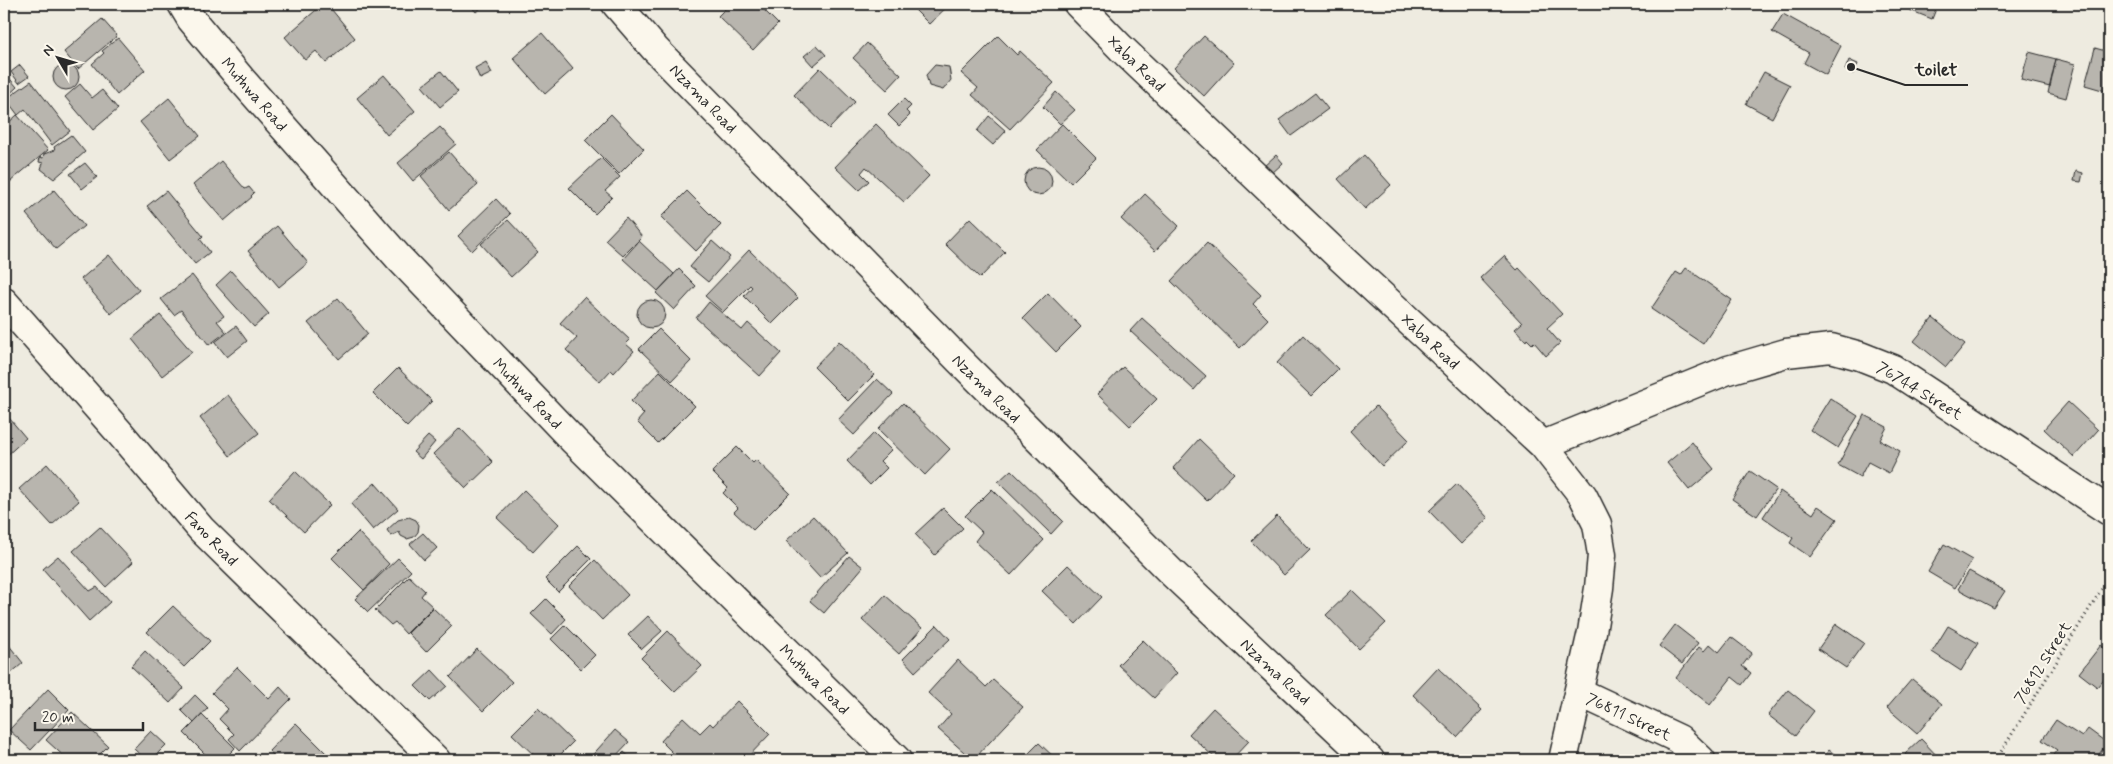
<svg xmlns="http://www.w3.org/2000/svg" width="2113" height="764" viewBox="0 0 2113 764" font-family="Mynerve,sans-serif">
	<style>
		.building { fill: #b8b5ae; stroke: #2b2b2b }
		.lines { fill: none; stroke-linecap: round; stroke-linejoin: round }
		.street-casing { stroke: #2b2b2b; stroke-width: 31 }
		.path { stroke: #2b2b2b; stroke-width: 3; stroke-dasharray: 1 4; stroke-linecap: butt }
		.street { stroke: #fbf7ec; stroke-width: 28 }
		.labels { text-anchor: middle; stroke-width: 4; stroke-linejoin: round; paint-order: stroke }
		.street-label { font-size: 16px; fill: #2b2b2b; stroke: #fbf7ec }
		.leader { fill: none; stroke: #2b2b2b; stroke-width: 2 }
		.callout-dot { fill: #2b2b2b; stroke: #fbf7ec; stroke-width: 2 }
		.callout-label { font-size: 18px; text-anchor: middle; font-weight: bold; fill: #2b2b2b; stroke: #fbf7ec; stroke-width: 4; stroke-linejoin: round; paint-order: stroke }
	</style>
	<rect width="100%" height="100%" fill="#eeebe0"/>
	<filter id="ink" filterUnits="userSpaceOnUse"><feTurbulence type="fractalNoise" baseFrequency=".02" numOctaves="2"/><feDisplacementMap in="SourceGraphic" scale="10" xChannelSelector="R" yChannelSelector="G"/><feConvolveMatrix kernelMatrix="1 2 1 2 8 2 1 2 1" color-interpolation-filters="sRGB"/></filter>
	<g filter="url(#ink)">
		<path class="building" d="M323,4H327L355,38L326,63L316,51L305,60L285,37Z
			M469,4H486L476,12Z
			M730,4H758L778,24L753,50L718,16Z
			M909,4H950L929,24Z
			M1909,4H1938L1932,19L1907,9Z
			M1783,14L1841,46L1826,75L1804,63L1809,53L1772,32Z
			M102,19L117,36L78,69L64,52Z
			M542,33L573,69L545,94L513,58Z
			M998,36L1017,55L1020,51L1054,83L1010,129L972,95L978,88L961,73Z
			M1204,36L1234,63L1204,96L1174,68Z
			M118,38L145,70L117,95L92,64L104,53L102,51Z
			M867,43L901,75L887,90L853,58Z
			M817,45L826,55L813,66L804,56Z
			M2095,48L2109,52V92L2085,85Z
			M2029,52L2056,59L2050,87L2021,80Z
			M2056,59L2075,64L2066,98L2048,93Z
			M1849,60L1858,64L1853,74L1845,70Z
			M486,62L492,73L480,79L475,68Z
			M53 77a13 13 0 1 1 26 0a13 13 0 1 1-26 0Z
			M20,65L29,76L19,83L11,72Z
			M935,65L949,67L951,80L943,90L929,86L926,75Z
			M820,68L855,102L829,129L794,95Z
			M441,71L458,92L440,107L422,86Z
			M4,72L17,87L4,99Z
			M1764,72L1790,85L1772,118L1746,104Z
			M384,75L415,111L387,135L357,98Z
			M31,81L70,131L52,145L25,109L18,115L6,99Z
			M80,84L92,98L102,90L118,109L93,130L65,97Z
			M1056,92L1075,110L1060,124L1043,107Z
			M1315,93L1328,109L1291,136L1279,120Z
			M169,98L200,136L170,159L140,122Z
			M904,99L911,106L906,111L910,115L899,126L888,115Z
			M611,114L644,149L619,174L585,140Z
			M17,115L48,150L4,187V127Z
			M989,116L1006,131L993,145L977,131Z
			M876,124L929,176L904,202L866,167L861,173L869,181L859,190L835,167Z
			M1062,124L1096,158L1071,183L1037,150Z
			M440,127L456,144L413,181L398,163Z
			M71,135L85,152L54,179L41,169L43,163L39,162L40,157L43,158L44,154L55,150L54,147Z
			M449,152L478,185L449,210L421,176Z
			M1276,155L1283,163L1270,175L1263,167Z
			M1364,155L1391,185L1365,209L1338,179Z
			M601,158L620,177L605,191L612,197L595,214L569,188Z
			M221,161L245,189L249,187L254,193L251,196L252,197L224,221L193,185Z
			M85,163L97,177L82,189L70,174Z
			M1024 181a14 14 0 1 1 28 0a14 14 0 1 1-28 0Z
			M2076,171L2083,173L2081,182L2074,181Z
			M54,190L84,226L56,249L26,214Z
			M166,191L203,236L200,239L210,252L195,264L147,206Z
			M687,191L721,225L696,251L661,217Z
			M1145,194L1179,226L1155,251L1121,219Z
			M496,199L510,214L472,251L458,236Z
			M626,218L642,237L623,256L605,240Z
			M970,218L1005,252L980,278L945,244Z
			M508,220L538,252L511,277L481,244Z
			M277,226L308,263L279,287L248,251Z
			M639,241L674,274L658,291L623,259Z
			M712,241L730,257L708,282L690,267Z
			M1207,243L1261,295L1253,304L1268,319L1240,348L1171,281Z
			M749,250L798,298L772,324L744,296L752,287L750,285L723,312L705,296Z
			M109,255L139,290L111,314L81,279Z
			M1504,256L1517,270L1519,268L1562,314L1547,328L1560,343L1546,356L1534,342L1532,344L1527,339L1526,341L1515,329L1522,323L1480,278Z
			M1686,268L1732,300L1703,344L1651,309L1676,272L1681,275Z
			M679,269L696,286L674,310L656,293Z
			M231,271L269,314L254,327L216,285Z
			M192,275L224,316L217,321L226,332L209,345L181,310L174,315L161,299Z
			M1048,293L1081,327L1056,352L1023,318Z
			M584,297L630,340L626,344L634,351L614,373L611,370L600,382L566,350L577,338L560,323Z
			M338,298L368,334L339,359L308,323Z
			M637 314a14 14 0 1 1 28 0a14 14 0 1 1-28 0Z
			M709,302L742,330L748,323L781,353L760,376L696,318Z
			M160,315L192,352L162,376L132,339Z
			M1142,318L1206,376L1194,390L1130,331Z
			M1933,318L1965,344L1946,367L1914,341Z
			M236,326L247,341L227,357L215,342Z
			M659,329L691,361L672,381L639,349Z
			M1303,335L1338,369L1311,396L1277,363Z
			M839,341L874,375L848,401L814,367Z
			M1123,367L1157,399L1130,426L1097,394Z
			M398,368L432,401L407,427L373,393Z
			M660,371L695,406L658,443L637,422L644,414L631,401Z
			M877,379L893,394L854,435L838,420Z
			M228,395L259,433L230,456L200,418Z
			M1830,398L1858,416L1838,448L1810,430Z
			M2068,402L2098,430L2074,457L2044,429Z
			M903,403L950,449L925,475L878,429Z
			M1376,406L1409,440L1382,466L1350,431Z
			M4,412L26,438L4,458Z
			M1864,415L1887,427L1880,440L1900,451L1889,473L1868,462L1860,477L1838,465Z
			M460,428L493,462L466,488L433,454Z
			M874,433L891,450L880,461L887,468L870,485L847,461Z
			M428,436L435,442L421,459L413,452Z
			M1199,439L1234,473L1207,501L1173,468Z
			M1692,442L1714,469L1689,490L1667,463Z
			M737,447L753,463L756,460L790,493L753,530L734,512L738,508L723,493L728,488L712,472Z
			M47,464L79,501L52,525L19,489Z
			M1011,470L1063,521L1051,534L998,482Z
			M295,471L330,505L304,532L269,499Z
			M1750,471L1776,489L1757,516L1732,499Z
			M375,483L398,509L373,530L351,504Z
			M1457,484L1488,518L1461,544L1429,511Z
			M992,489L1044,540L1011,575L975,541L982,532L965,516Z
			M524,490L559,524L533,552L497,518Z
			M1780,491L1813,514L1818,506L1837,519L1810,557L1790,543L1793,538L1763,517Z
			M943,508L963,528L935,555L915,534Z
			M813,516L848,553L820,578L786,541Z
			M1277,516L1310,550L1284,575L1251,541Z
			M409,517L416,520L419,525L418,532L414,537L407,539L401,536L399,532L391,536L387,530L398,520Z
			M100,527L133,562L106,587L73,551Z
			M358,532L389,564L364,590L332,558Z
			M423,533L437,548L424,560L410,544Z
			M1944,544L1972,560L1955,588L1928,572Z
			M578,546L591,559L558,592L545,579Z
			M58,556L90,591L97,587L110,602L89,621L43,569Z
			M849,556L863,567L824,613L810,601Z
			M398,558L411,571L368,612L355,599Z
			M595,560L628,595L602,620L569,586Z
			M1068,565L1102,597L1076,624L1042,591Z
			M1969,571L2005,591L1994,608L1958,589Z
			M409,576L425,591L421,596L433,607L406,634L395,622L391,625L375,610Z
			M1352,590L1386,623L1359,649L1326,615Z
			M885,595L922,628L899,654L862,620Z
			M546,599L566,619L552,634L531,614Z
			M173,606L210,641L184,667L147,632Z
			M433,608L452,626L426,652L408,633Z
			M648,616L662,631L642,649L628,635Z
			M1836,624L1864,643L1846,668L1818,649Z
			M565,625L595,655L581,669L551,639Z
			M937,625L950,639L915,672L903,659Z
			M1675,625L1698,643L1682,664L1659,646Z
			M1948,626L1978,643L1961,671L1932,652Z
			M668,631L702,666L675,692L641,658Z
			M1731,637L1752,653L1742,666L1751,673L1742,685L1732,677L1710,705L1676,678L1699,647L1704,651L1710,644L1719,652Z
			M4,639L23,663L4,679Z
			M1143,640L1177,673L1154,698L1118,665Z
			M2101,645L2109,652V673L2097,687L2079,673Z
			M477,649L512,682L483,711L450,677Z
			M145,651L184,688L170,703L131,666Z
			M958,660L986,687L993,680L1023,707L973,760L938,729L951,714L928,693Z
			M237,667L269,699L280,687L291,699L240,751L229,739L234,734L219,719L228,709L212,693Z
			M1438,668L1482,710L1457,737L1413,695Z
			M432,670L447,686L430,701L415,686Z
			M1912,679L1942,704L1917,734L1887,708Z
			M48,689L69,710L31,750L9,730Z
			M1788,690L1814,711L1795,736L1768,715Z
			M195,695L208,708L194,723L181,710Z
			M737,701L770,734L746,759L748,760H680L661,741L683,717L700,733L710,723L713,726Z
			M538,708L573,742L555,760H539L512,734Z
			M1213,708L1249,741L1231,760H1217L1189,734Z
			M72,712L108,746L94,760H68L46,740Z
			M202,715L235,748L223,760H211L184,733Z
			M2056,720L2082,737L2088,729L2107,743L2095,760H2060L2053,755L2057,750L2042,740Z
			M296,723L331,758L329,760H278L269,751Z
			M615,730L629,742L612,760H588Z
			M151,731L166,745L151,760H146L134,749Z
			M1921,739L1941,760H1910L1905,754Z
			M1039,743L1057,760H1022Z
			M1829,750L1842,760H1821Z
			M624,752L633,760H616Z
			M192,755L197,760H186Z"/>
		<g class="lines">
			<defs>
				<path id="street" d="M182,4L191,19L241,79L398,257L574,441L897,760
					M616,4L655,49L959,360L1171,572L1370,760
					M1078,4L1121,48L1342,259L1543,445L1583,496L1597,524L1602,555L1599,588L1592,632L1563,760
					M4,302L119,432L201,529L436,760
					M1543,445L1728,370L1786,353L1831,348L1860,356L1893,369L2109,511
					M1579,692L1679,739L1701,760"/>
			</defs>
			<use href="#street" class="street-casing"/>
			<path class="path" d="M1996,760L2109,577"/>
			<use href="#street" class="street"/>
		</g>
	</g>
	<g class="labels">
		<g class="street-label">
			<text transform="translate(1137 63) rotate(44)" y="6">Xaba Road</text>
			<text transform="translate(255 94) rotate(49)" y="6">Muthwa Road</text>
			<text transform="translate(704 98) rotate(46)" y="6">Nzama Road</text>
			<text transform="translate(1431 341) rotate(43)" y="6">Xaba Road</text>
			<text transform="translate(987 388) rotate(45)" y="6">Nzama Road</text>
			<text transform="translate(1920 390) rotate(31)" y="6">76744 Street</text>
			<text transform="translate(528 393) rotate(46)" y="6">Muthwa Road</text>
			<text transform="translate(212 538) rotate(46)" y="6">Fano Road</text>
			<text transform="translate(2042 662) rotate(-58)" y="6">76812 Street</text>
			<text transform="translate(1276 671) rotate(43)" y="6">Nzama Road</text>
			<text transform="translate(815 679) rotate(45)" y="6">Muthwa Road</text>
			<text transform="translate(1629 716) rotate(25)" y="6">76811 Street</text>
		</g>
	</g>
	<path class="leader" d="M1851 67L1905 85H1968"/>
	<circle class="callout-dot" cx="1851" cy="67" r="5"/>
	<g class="callout-label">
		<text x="1936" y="75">toilet</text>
	</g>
	<rect width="2113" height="764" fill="none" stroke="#fbf7ec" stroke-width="20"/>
	<rect x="10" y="10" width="2093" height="744" fill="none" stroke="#2b2b2b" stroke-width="2" filter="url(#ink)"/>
	<g transform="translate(58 58) rotate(308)" stroke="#fbf7ec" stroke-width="4" paint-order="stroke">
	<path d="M0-4L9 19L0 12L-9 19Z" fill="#2b2b2b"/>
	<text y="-8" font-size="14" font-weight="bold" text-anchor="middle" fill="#2b2b2b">N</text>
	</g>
	<path d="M35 722v8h108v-8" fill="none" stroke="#2b2b2b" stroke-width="2.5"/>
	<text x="42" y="722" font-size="15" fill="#2b2b2b" stroke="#fbf7ec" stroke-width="4" paint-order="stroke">20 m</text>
</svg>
